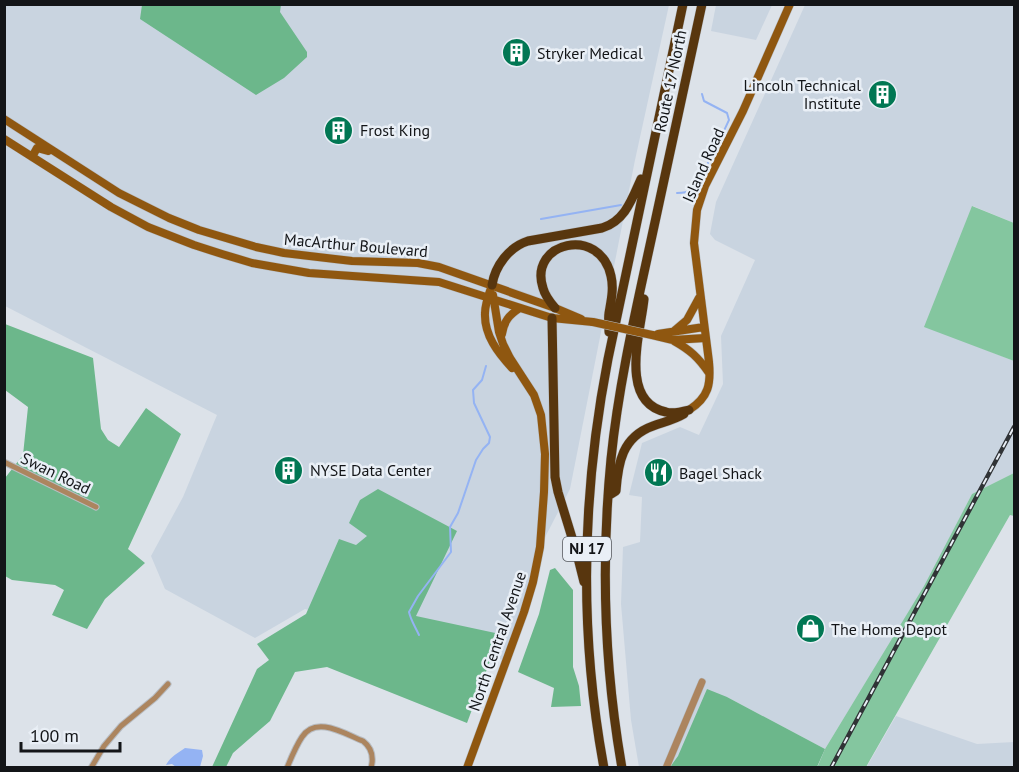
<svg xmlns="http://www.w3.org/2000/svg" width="1019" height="772" viewBox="0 0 1019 772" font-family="'PT Sans',sans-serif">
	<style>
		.built { fill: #c9d4e0 }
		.green { fill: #84c69f }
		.forest { fill: #6cb78b }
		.water { fill: #94b3f3 }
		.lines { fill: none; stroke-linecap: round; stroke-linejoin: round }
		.stream { stroke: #94b3f3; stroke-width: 2 }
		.minor-casing { stroke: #b8bdc3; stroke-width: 7 }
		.tertiary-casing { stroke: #b8bdc3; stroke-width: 8 }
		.secondary-casing { stroke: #b8bdc3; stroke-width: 9 }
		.trunk-casing { stroke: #b8bdc3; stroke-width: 10 }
		.minor { stroke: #ac855f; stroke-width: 5 }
		.tertiary { stroke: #ac855f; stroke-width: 7 }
		.secondary { stroke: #8f5710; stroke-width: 8 }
		.trunk { stroke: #58360e; stroke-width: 9 }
		.rail-casing { stroke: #303336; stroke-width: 4.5 }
		.rail { stroke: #e9eff6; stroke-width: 2; stroke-dasharray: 7; stroke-linecap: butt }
		.secondary-bridge-casing { stroke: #b8bdc3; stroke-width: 9; stroke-linecap: butt }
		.secondary-bridge { stroke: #8f5710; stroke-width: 8 }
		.labels { text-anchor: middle; stroke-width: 5; stroke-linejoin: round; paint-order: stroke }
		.shield { fill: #e9eff6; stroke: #53565b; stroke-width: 1.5 }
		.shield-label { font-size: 15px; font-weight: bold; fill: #131518 }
		.poi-label { font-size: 16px; fill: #131518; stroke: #e9eff6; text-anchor: start }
		.street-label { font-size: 16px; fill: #131518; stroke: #e9eff6 }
	</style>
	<rect width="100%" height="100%" fill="#dce2e9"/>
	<path class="built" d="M4,5H669L635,160L570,489L540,547L506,661L483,654L416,641L305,609L255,638L165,589L151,556L183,497L217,415L5,306Z
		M716,5V4L772,5L756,40L711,31Z
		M805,5H1014V223L973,206L925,326L1014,361V473L972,494L925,586L825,749L727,697L678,756L670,767H639L631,720L621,604L623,547L640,542L642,497L629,495L642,443L680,427L699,435L723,384L721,336L755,260L715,240L710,234L716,202Z
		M896,716L977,744L1014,742V767L866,768Z"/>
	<path class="green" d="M972,206L1014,223V361L924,327Z
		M1014,473V516L1010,515L866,767L817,768L825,749L924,586L972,494Z"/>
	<path class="forest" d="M142,5H281L280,12L307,52V57L284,78L256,95L140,19Z
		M5,324L93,358L101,429L108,440L119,447L146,408L181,434L128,549L145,563L105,599L87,629L52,615L64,590L55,585L12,580L5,576V478L23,455L28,407L5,390Z
		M378,489L457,531L416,616L500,634L467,723L327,667L295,672L270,721L233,753L226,767H212L257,669L269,660L257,644L306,614L339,539L356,545L367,536L349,523L360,500Z
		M555,568L573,590V667L579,686L581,706L551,707L554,688L518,672L539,614L550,570Z
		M707,689L727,697L825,749L817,767H670L678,756Z"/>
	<path class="water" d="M185,748L202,750L203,756L200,767H176L172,764L166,765C170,757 178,753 185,748Z"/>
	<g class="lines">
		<path class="stream" d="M677,193C681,193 687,193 690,190C700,183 723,133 729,120L727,113L704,101L702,94
			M541,219L621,205
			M419,635C415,626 411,621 409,612L418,596L451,552L450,527L458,513L476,460L483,449L489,443L490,437L474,403L473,390L482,380L486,366"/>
		<defs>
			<path id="minor" d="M4,462L96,507
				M91,768L104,746L121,726L155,698L168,684
				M287,768C291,758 296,746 302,737C316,715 345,734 363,741C372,748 374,757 371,768"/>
			<path id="tertiary" d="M666,768L702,682"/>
			<path id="secondary" d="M4,119L119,193L169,218L199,230L256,247L284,253L352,261L418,263L439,267L555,308L581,319
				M4,139L111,207L148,227L194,245L222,254L252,263L309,273L439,282L552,318L593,322
				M32,157L37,148L48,151
				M492,285C489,294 485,304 485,313C484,335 498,353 512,368
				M674,331L687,320L699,298
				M502,334C504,321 509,315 520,308
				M658,334L704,327
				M652,335L673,340L705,338
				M674,341C690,350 698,357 709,373
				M689,410C709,397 711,384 709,362L694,243L697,210L705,186L743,111L790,4
				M467,768L524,612L533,582L540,547L544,492L545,454L541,415L534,395L510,358L503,344L499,332L493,295"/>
			<path id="trunk" d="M492,285C495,266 509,247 528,241L602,228C625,221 632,199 641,179
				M644,299C641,331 618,402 666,412C673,414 681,412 689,410
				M555,308C550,302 545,296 543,288C528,242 600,225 611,276C614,289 611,301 609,313C608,319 609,326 609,332
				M552,318L555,477L558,492L577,554L584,582
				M608,496L616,491C618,463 622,437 653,426C664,422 674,420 684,414
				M604,768C579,633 582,493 608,359L683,4
				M622,768C604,666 601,562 611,459C619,380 638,301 655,222C671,150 686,77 702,4"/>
		</defs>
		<use href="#minor" class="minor-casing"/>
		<use href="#tertiary" class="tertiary-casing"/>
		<use href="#secondary" class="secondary-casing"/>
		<use href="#trunk" class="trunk-casing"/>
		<use href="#minor" class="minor"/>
		<use href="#tertiary" class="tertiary"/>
		<use href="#secondary" class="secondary"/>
		<use href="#trunk" class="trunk"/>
		<defs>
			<path id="rail" d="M831,768L1014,427"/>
		</defs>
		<use href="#rail" class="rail-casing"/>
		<use href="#rail" class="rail"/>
		<defs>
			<path id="secondary-bridge" d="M593,322L652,335"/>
		</defs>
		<use href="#secondary-bridge" class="secondary-bridge-casing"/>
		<use href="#secondary-bridge" class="secondary-bridge"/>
	</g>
	<defs>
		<symbol id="building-disc" viewBox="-11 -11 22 22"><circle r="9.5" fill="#017753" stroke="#e9eff6"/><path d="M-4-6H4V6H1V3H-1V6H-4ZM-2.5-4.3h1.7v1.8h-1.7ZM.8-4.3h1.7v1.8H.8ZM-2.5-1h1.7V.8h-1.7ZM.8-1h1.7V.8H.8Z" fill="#fff"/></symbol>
		<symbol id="restaurant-disc" viewBox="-11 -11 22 22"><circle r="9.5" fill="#017753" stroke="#e9eff6"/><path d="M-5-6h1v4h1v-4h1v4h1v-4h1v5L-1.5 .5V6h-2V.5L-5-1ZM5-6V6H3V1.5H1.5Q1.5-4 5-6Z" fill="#fff"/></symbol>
		<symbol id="shop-disc" viewBox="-11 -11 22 22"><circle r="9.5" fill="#017753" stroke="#e9eff6"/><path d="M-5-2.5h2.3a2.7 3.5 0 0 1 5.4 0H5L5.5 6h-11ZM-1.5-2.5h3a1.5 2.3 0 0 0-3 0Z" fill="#fff"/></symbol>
	</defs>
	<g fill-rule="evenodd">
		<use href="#building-disc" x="500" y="36" width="33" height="33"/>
		<use href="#building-disc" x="866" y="78" width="33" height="33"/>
		<use href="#building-disc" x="322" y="114" width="33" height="33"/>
		<use href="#building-disc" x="272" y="454" width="33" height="33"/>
		<use href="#restaurant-disc" x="642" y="456" width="33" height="33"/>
		<use href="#shop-disc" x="794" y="612" width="33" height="33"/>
	</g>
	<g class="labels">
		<rect class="shield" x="563" y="537" width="48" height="24" rx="4.5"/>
		<g class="shield-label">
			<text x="587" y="554">NJ 17</text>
		</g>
		<g class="poi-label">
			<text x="537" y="59">Stryker Medical</text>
			<text x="861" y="91" text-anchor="end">Lincoln Technical<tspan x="861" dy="18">Institute</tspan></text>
			<text x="360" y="136">Frost King</text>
			<text x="310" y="476">NYSE Data Center</text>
			<text x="679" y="479">Bagel Shack</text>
			<text x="831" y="635">The Home Depot</text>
		</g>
		<g class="street-label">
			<text transform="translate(670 81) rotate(-78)" y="6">Route 17 North</text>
			<text transform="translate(703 165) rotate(-66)" y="6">Island Road</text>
			<text transform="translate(356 245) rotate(5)" y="6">MacArthur Boulevard</text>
			<text transform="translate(56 473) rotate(26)" y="6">Swan Road</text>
			<text transform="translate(497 641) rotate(-71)" y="6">North Central Avenue</text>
		</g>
	</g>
	<rect width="1019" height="772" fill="none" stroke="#131518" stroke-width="12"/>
	<path d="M21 742v9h99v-9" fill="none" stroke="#131518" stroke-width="3"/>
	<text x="30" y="742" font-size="18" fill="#131518" stroke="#e9eff6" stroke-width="4.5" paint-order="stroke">100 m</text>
</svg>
